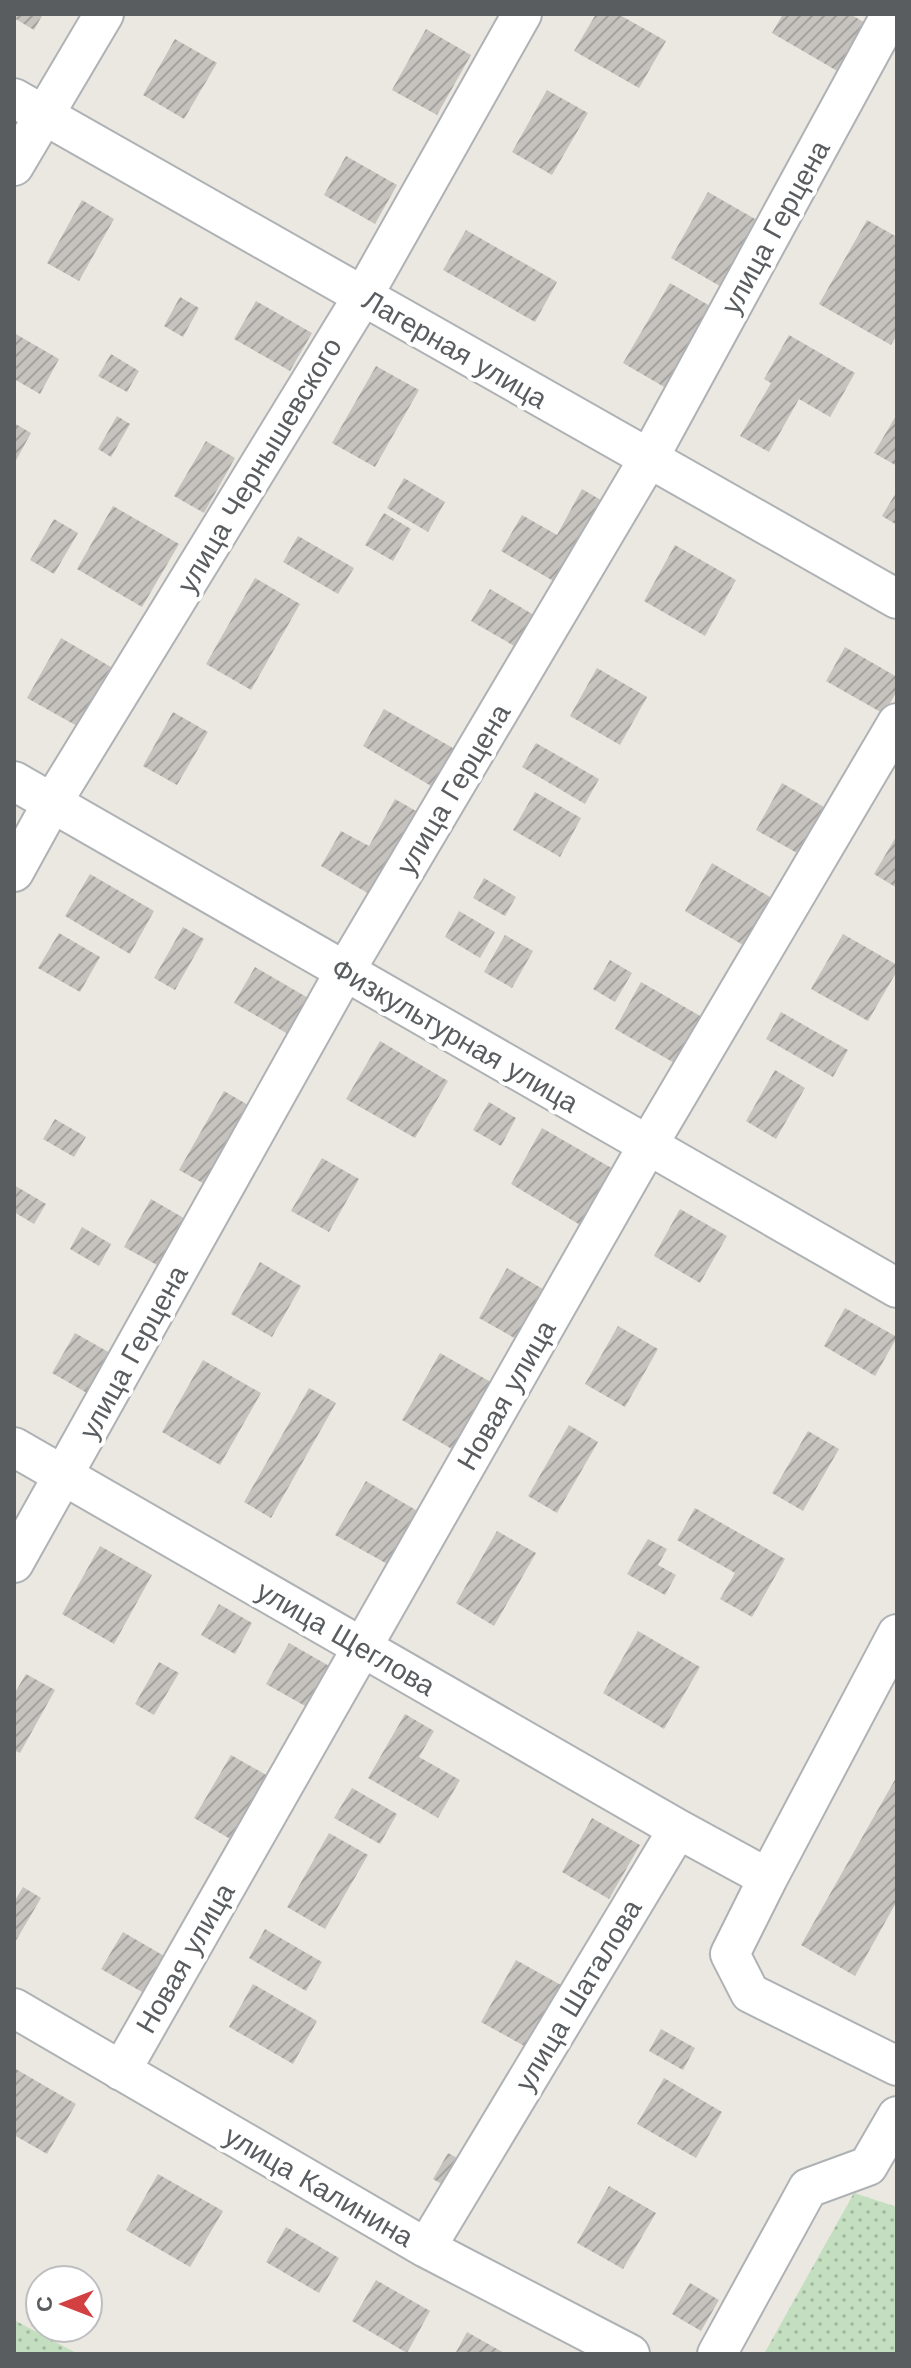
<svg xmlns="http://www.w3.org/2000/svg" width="911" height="2368" viewBox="0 0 911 2368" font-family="'Work Sans',sans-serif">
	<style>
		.garden { fill: url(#garden-dots) }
		.building { fill: url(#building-hatch) }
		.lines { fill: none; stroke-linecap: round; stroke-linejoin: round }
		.minor-casing { stroke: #afb2b5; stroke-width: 42 }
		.minor { stroke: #fff; stroke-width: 38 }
		.labels { text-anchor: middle; stroke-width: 8; stroke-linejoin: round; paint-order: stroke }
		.street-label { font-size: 28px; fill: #5a5d60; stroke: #fff }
	</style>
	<defs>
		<pattern id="garden-dots" width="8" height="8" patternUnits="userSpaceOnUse" patternTransform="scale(2)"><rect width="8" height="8" fill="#c3dfc0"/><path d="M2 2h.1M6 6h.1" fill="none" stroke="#a1b89f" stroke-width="1.8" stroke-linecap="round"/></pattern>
		<pattern id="building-hatch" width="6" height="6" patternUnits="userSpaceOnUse" patternTransform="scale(2)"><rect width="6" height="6" fill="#c6c3be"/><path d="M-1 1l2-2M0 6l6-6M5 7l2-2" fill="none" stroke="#a4a29e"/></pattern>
	</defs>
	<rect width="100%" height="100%" fill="#eae8e1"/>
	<path class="garden" d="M854,2193L897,2207V2354H764Z
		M14,2320L78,2354H14Z"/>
	<path class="building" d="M14,14H43L34,30L14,18Z
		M596,14H618L666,41L639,88L574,51Z
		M783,14H850L879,31L851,79L772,33Z
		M426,29L471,55L437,115L392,90Z
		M175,39L217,63L184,119L143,95Z
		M547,90L588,113L552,175L512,152Z
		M346,156L397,185L375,224L324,195Z
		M708,192L762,223L725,289L671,258Z
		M82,200L114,219L79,281L47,263Z
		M867,220L897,237V335L891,345L819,304Z
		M466,230L557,282L535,322L443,270Z
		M670,283L717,310L671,391L623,363Z
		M180,297L199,308L183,337L164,326Z
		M256,301L312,333L290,371L234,339Z
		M14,333L59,359L40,394L14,379Z
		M789,335L855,373L830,417L799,399L769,452L740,436L771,383L764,379Z
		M111,354L139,371L127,392L98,376Z
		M376,366L419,390L375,467L332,443Z
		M897,414V466L874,453Z
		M117,416L130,424L111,457L98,449Z
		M14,423L31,433L14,464Z
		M206,441L235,458L204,513L174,496Z
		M404,478L445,502L428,532L387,508Z
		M582,489L606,503L564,587L501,551L522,515L557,535Z
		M897,491V525L882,516Z
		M113,506L179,544L142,607L77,569Z
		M384,513L411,529L393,561L365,545Z
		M54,519L78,533L54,574L30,560Z
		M298,536L354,568L338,594L283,562Z
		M675,545L736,580L705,636L644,601Z
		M255,578L300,604L251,690L206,664Z
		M490,589L539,618L521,650L471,621Z
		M61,638L111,667L77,726L27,698Z
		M845,647L897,677V691L884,714L826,681Z
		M597,668L647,697L620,745L570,716Z
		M384,709L460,752L438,790L363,746Z
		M173,712L208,732L177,785L143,766Z
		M536,743L599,779L585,804L522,767Z
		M782,783L824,807L797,853L756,830Z
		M535,792L581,818L560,857L513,830Z
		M395,799L423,815L376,898L321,866L341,831L369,846Z
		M897,835V888L874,874Z
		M712,863L770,897L743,945L685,911Z
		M90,874L154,911L130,954L65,916Z
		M484,878L516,897L505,916L473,898Z
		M459,911L495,932L480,958L445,937Z
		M183,927L204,939L175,990L154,978Z
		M59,933L100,957L80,992L38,968Z
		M843,934L897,965V971L868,1021L811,989Z
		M505,935L533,951L512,988L484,972Z
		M610,960L632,973L615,1002L593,989Z
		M255,967L315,1002L295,1038L234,1003Z
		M641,982L702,1017L676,1064L615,1029Z
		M781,1012L848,1050L833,1077L766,1039Z
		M380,1041L448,1081L415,1138L346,1099Z
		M775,1070L805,1088L776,1139L746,1121Z
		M224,1091L255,1109L210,1187L179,1170Z
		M489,1102L516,1118L501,1146L473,1130Z
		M55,1119L86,1137L74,1157L43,1139Z
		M542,1128L615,1170L582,1226L511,1184Z
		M322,1158L359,1179L329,1232L291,1211Z
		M14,1185L46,1204L34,1224L14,1212Z
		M151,1199L194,1224L168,1271L124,1247Z
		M680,1209L727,1236L700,1283L654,1256Z
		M82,1227L111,1244L99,1266L70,1249Z
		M260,1262L301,1286L272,1337L231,1314Z
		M507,1268L553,1295L525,1344L479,1318Z
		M845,1308L897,1337L875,1376L824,1346Z
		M618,1326L658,1349L625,1407L585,1384Z
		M75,1333L117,1357L94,1397L52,1373Z
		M440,1353L496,1385L457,1452L402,1420Z
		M203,1360L261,1393L220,1465L162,1432Z
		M309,1388L336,1403L271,1518L244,1502Z
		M569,1425L598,1442L557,1513L528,1496Z
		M808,1431L839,1449L803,1511L772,1493Z
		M366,1481L421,1513L391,1566L335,1535Z
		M695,1508L785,1559L752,1617L720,1599L735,1573L677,1540Z
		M497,1531L536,1553L494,1626L456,1603Z
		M648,1539L667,1549L658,1565L676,1575L665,1595L627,1574Z
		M100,1546L152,1575L114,1644L62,1614Z
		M219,1604L252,1623L235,1654L201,1635Z
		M638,1631L700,1667L664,1729L603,1693Z
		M289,1643L338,1671L314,1711L266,1684Z
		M159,1662L179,1673L154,1715L135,1704Z
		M26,1674L55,1690L20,1753L14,1750V1694Z
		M405,1714L434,1731L419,1757L460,1780L438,1818L368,1778Z
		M231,1755L268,1776L232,1840L194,1818Z
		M897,1776V1901L855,1976L801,1945Z
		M352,1788L397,1814L380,1844L334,1818Z
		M592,1818L640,1845L609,1899L562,1872Z
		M329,1833L368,1855L325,1929L287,1907Z
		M23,1887L41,1898L14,1944V1902Z
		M265,1929L322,1962L306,1991L249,1958Z
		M123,1932L171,1960L151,1997L101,1969Z
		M516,1960L561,1985L526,2047L481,2022Z
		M253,1984L317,2021L293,2064L229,2027Z
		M661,2029L695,2048L683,2070L649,2051Z
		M14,2068L76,2104L47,2154L14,2135Z
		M664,2078L722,2112L696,2158L637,2124Z
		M448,2153L469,2164L453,2191L433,2179Z
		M158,2174L223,2211L190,2267L126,2230Z
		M609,2186L656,2213L623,2269L577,2243Z
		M286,2227L339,2258L319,2293L266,2262Z
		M376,2280L430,2311L407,2353L352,2321Z
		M690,2283L719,2300L701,2331L672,2314Z
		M467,2332L506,2354H455Z"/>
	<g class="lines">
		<defs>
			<path id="minor" d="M14,98L897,599
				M14,166L104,14
				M14,781L897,1288
				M14,872L52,803L363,296L522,14
				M14,1447L678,1829
				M14,1563L345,971L649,458L891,14
				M768,1878L730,1954L750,1993L897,2066
				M14,2008L426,2248L630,2354
				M121,2071L648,1145L897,723
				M426,2248L678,1829L768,1878L897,1634
				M717,2354L808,2188L868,2166L897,2116"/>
		</defs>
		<use href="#minor" class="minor-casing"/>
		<use href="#minor" class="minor"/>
	</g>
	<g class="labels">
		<g class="street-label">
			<text transform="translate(775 227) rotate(-61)" y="10">улица Герцена</text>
			<text transform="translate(455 349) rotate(30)" y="10">Лагерная улица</text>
			<text transform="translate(259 465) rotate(-59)" y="10">улица Чернышевского</text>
			<text transform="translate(453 789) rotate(-59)" y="10">улица Герцена</text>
			<text transform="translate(455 1035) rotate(30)" y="10">Физкультурная улица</text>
			<text transform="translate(133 1352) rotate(-61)" y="10">улица Герцена</text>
			<text transform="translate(506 1395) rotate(-60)" y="10">Новая улица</text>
			<text transform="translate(346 1638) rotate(30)" y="10">улица Щеглова</text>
			<text transform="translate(185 1958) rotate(-60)" y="10">Новая улица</text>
			<text transform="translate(578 1995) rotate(-59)" y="10">улица Шаталова</text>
			<text transform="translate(319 2186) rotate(30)" y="10">улица Калинина</text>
		</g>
	</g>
	<rect width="911" height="2368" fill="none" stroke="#5a5d60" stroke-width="32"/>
	<g transform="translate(64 2304) rotate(270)"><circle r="38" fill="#ffffff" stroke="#bdbebf" stroke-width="2"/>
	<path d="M0-6L14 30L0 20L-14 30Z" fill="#d24041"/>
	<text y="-12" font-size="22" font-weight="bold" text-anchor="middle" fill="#5a5d60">С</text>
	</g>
</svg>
